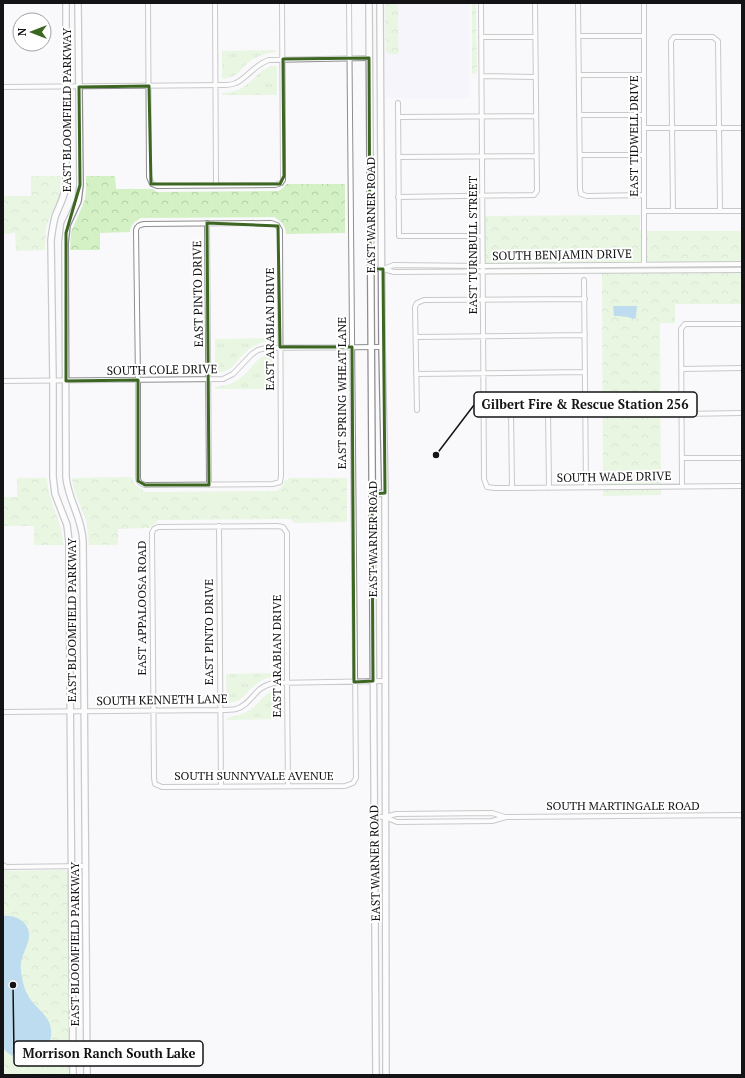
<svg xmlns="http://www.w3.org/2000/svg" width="745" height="1078" viewBox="0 0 745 1078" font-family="'PT Serif',serif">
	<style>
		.built { fill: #efeffa }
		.grass { fill: url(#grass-tufts) }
		.park { fill: url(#park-crowns) }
		.pitch { fill: #d3f1c4 }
		.water { fill: #76b8e3 }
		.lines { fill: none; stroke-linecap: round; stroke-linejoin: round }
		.street-casing { stroke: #8e8e91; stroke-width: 6 }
		.secondary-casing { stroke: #8e8e91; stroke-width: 8 }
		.street { stroke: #fff; stroke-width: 4 }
		.secondary { stroke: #fff; stroke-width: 5.5 }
		.marked { fill: none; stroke: #3c6622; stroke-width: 3; stroke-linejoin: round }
		.labels { text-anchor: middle; stroke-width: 4; stroke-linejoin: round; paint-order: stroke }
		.street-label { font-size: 12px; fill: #141416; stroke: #fff }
		.leader { fill: none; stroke: #141416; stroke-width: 1.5 }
		.callout-dot { fill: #141416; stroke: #fff; stroke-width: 1.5 }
		.callout { fill: #fff; stroke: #141416; stroke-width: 1.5 }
		.callout-label { font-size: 13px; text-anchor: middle; font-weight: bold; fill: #141416 }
	</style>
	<defs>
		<pattern id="grass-tufts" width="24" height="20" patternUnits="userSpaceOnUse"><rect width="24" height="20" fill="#d3f1c4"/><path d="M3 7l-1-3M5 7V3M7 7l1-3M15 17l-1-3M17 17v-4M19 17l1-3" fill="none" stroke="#b4cea8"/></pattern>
		<pattern id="park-crowns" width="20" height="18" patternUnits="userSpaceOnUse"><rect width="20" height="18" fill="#d3f1c4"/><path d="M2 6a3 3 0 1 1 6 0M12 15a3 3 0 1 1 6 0" fill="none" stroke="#b4cea8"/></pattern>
	</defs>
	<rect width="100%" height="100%" fill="#f9f9fc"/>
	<path class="built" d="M384,3H469L470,98H385Z"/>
	<path class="grass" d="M276,50V52C266,53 257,56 249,62C239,71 237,78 222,79V51Z
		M272,66H277V95H222V93C231,92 239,91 246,85C257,77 258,71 272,66Z
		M274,338V340C265,341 255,344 248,350C236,360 233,373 215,373V339Z
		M274,354V389H215V387C226,386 236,383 244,375C255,365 257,355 274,354Z
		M281,673V675C271,676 262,679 255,685C244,694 243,702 227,703L226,674Z
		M276,690H281V719L227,720V718C235,716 244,714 251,709C261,702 263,694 276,690Z"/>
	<path class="park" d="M385,3H398V47L399,51L398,54H388L386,51Z
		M472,3H476L477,72L475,74H472Z
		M31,176H61L60,195L50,217L46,228L45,250L16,251L15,233L3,234V196H31Z
		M86,176H115L116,189H153L156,192L278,191L282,189L286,184H345V233L286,234C286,226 281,221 274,217L141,218C135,221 130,225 130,232L100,233V250H70L71,232L82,207L85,199L86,191Z
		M640,215V231H742V304H675V323H660L661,495L603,496L602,274L485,275V216Z
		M131,477L136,486L143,490V492L277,491L283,485L285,480H288V478H347V522L293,523L292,519L158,520C156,524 152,525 149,528L118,529V545H89L87,523L74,490L72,478Z
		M17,478H47C48,502 63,521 63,545H34V526H4L3,525V497H17Z
		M3,869L8,871L64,870L69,873L71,1075H3Z"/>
	<path class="pitch" d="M206,496H218V515H206Z"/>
	<path class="water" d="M613,306H637L636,317L633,319C627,316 621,316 614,316Z
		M3,916C13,915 24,919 28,929C32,940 23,951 21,962C20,970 22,978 24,986C29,1006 49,1012 51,1029C54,1057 21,1070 3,1048Z"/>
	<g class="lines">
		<defs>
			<path id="street" d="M148,3L149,177L152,184L157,186L275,185L281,183L283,180L282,3
				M215,3L216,185
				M481,3L484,479L487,487L495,488L742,486
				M578,3L580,189L581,194L587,196L644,195
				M644,3V265
				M579,36H644
				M481,37H535
				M579,75H644
				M482,76L535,77
				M3,87L226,85C229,85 233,84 236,83C248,77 254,65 269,60L369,58
				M398,103L399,236H482
				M579,115H644
				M398,117L536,116
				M644,128H742
				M580,155H644
				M398,157L536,156
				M398,197L534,195L537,191L535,3
				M644,211H742
				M673,211L671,41L674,37H713L718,41L720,211
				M207,223L209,485
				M271,223L277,225L280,230L281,476L280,482L273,484L145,485C141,484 138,482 138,478V380L136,230C137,226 139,225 144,224Z
				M370,269H383L394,272L742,270
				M383,269L394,265L483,266L742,264
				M584,280L586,487
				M416,337L585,335
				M681,369L742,368
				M416,374L585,372
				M3,381L223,379L233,374L252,354L258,350L266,348L382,347
				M417,410L415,307L417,303L424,300L585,299
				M484,410L585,409
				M511,410L512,488
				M548,410L549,488
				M682,414L742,413
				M682,458H742
				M682,486L681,329L685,324H742
				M219,526L221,786
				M3,712L220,710C225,710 231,710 236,709C247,706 252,696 260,689C264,686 269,684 274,683L385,681
				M288,785L287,682V533L283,527L277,526L158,527L154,529L152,533L154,778L155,784L162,787L345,786L353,783L356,778L349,3
				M374,817H385L396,814L492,813L505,817
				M385,817L397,822L492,821L506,817L740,815L742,816
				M3,865L6,867L85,866"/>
			<path id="secondary" d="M66,3V186C64,198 59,206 55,217C53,225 52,232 51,240L53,380V477L55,494L67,525L69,542L73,1075
				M78,3L80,185L78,201L67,225L65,243L66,477C68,500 82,517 83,541L87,1075
				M369,3L376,1075
				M380,3L382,347L385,493L386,1075
				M372,494L385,493"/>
		</defs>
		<use href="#street" class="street-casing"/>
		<use href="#secondary" class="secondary-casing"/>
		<use href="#street" class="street"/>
		<use href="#secondary" class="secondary"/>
	</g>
	<path d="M0 0H745V1078H0ZM369,58L370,269H383L385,493L372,494L373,681L354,682L352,347H280L278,226L207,223L209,485H145L138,481V380L66,381V233L80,185L79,87L149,86L151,184H280L284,176L283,59Z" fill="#f9f9fc" fill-opacity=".55" fill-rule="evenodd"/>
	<path class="marked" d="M369,58L370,269H383L385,493L372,494L373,681L354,682L352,347H280L278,226L207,223L209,485H145L138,481V380L66,381V233L80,185L79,87L149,86L151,184H280L284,176L283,59Z"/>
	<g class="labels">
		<g class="street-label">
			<text transform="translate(67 110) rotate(-90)" y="4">EAST BLOOMFIELD PARKWAY</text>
			<text transform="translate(634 136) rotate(-90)" y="4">EAST TIDWELL DRIVE</text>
			<text transform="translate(371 215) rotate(-90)" y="4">EAST WARNER ROAD</text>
			<text transform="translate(473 245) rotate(-90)" y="4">EAST TURNBULL STREET</text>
			<text transform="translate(562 255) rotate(-1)" y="4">SOUTH BENJAMIN DRIVE</text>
			<text transform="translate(198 294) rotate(-91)" y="4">EAST PINTO DRIVE</text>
			<text transform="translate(270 329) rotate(-90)" y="4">EAST ARABIAN DRIVE</text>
			<text transform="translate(162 370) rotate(-1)" y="4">SOUTH COLE DRIVE</text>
			<text transform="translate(342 393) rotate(-90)" y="4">EAST SPRING WHEAT LANE</text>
			<text transform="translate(614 477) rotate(-1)" y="4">SOUTH WADE DRIVE</text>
			<text transform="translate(373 539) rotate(-90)" y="4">EAST WARNER ROAD</text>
			<text transform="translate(142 608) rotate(-90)" y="4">EAST APPALOOSA ROAD</text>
			<text transform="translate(72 620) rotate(-90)" y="4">EAST BLOOMFIELD PARKWAY</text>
			<text transform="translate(209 632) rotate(-90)" y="4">EAST PINTO DRIVE</text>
			<text transform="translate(277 656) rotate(-90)" y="4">EAST ARABIAN DRIVE</text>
			<text transform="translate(162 700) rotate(-1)" y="4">SOUTH KENNETH LANE</text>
			<text x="254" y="780">SOUTH SUNNYVALE AVENUE</text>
			<text x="623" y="810">SOUTH MARTINGALE ROAD</text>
			<text transform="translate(375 863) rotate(-91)" y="4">EAST WARNER ROAD</text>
			<text transform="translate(75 944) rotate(-90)" y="4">EAST BLOOMFIELD PARKWAY</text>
		</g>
	</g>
	<path class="leader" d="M436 455L474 405M13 985L14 1054"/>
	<g class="callout-dot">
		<circle cx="436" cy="455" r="4"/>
		<circle cx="13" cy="985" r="4"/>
	</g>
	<g class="callout">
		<rect x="474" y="392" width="223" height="25" rx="4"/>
		<rect x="14" y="1041" width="189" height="25" rx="4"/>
	</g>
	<g class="callout-label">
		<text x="585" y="409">Gilbert Fire &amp; Rescue Station 256</text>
		<text x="109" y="1058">Morrison Ranch South Lake</text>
	</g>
	<rect width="745" height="1078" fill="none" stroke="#141416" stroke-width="8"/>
	<g transform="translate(32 32) rotate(270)"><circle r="19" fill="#ffffff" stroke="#a1a1a2"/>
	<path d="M0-3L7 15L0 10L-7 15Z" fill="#3c6622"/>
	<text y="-6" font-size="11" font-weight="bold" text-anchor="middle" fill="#141416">N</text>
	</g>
</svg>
